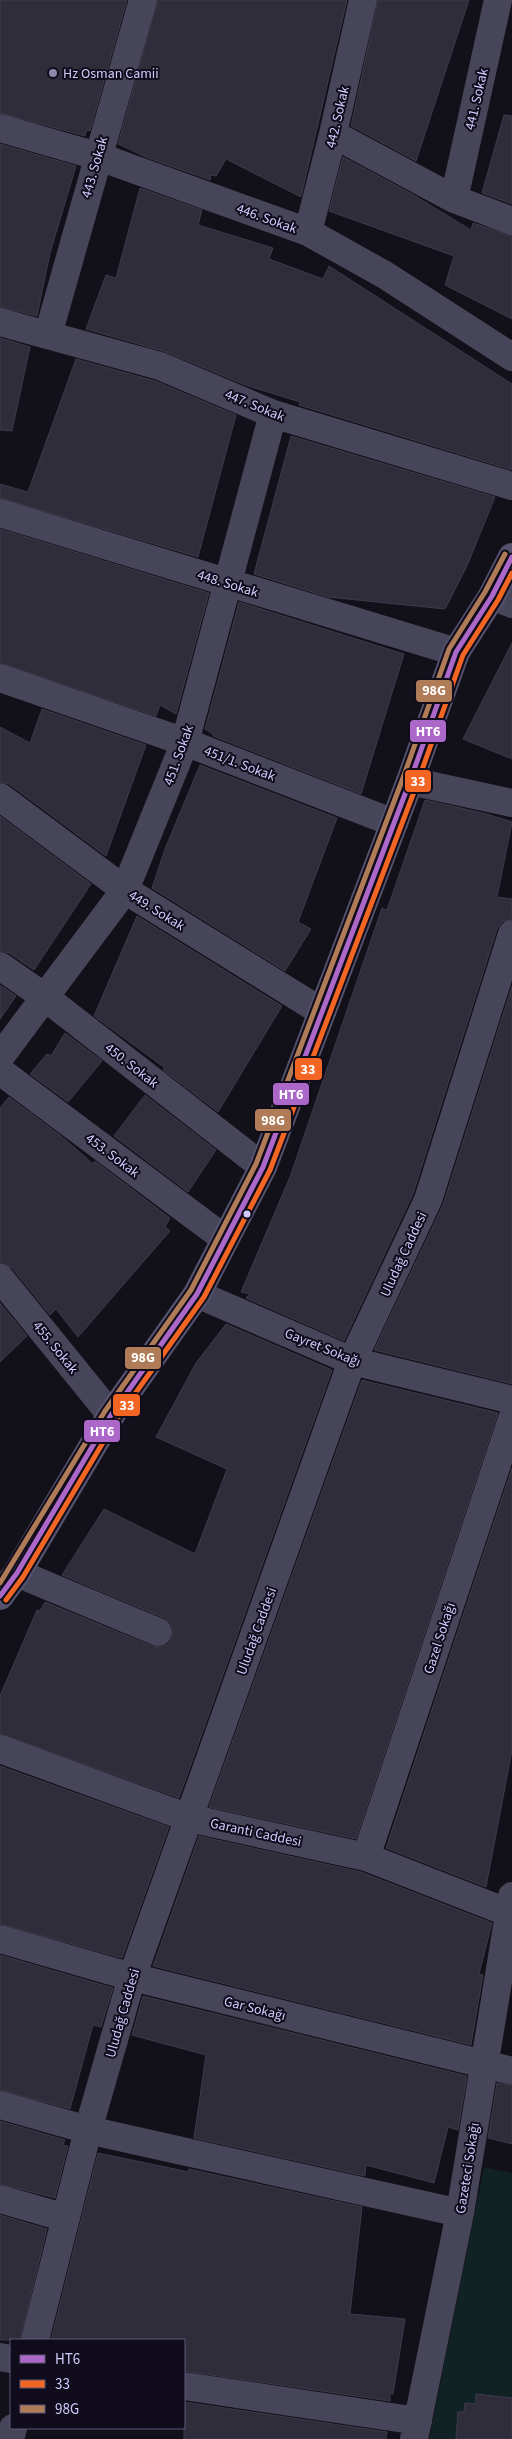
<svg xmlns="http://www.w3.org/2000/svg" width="512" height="2439" viewBox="0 0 512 2439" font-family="'Source Sans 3',sans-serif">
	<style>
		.green { fill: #102223 }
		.building { fill: #302d3b; stroke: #3e3a4c }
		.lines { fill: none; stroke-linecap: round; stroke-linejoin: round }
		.minor { stroke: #474559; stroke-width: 28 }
		.secondary { stroke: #53516b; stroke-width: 28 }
		.bus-1-casing { stroke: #100c1c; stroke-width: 9 }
		.bus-2-casing { stroke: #100c1c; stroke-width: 9 }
		.bus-3-casing { stroke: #100c1c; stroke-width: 9 }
		.bus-1 { stroke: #ac68c9; stroke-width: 5 }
		.bus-2 { stroke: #f26522; stroke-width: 5 }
		.bus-3 { stroke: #b07c57; stroke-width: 5 }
		.poi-dot { fill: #8f89ac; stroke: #100c1c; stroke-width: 2 }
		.bus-dot { fill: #d2cafc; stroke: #100c1c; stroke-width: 2 }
		.labels { text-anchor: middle; stroke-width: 4; stroke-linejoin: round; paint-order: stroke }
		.poi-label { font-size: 14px; fill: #d2cafc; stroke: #100c1c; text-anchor: start }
		.street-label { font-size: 14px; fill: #d2cafc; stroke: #100c1c }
		.line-badge { stroke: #100c1c; stroke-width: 2 }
		.badge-label { font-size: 14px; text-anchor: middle; font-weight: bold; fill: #fff }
	</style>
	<rect width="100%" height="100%" fill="#121018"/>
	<path class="green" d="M484,2167L512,2173V2439H429Z"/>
	<path class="building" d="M0,0H127L90,131L87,130L85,136L0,113Z
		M158,0H347L301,197L226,159L216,176L211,175L210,180L148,158L118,144Z
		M378,0H469L416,161L351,126Z
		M504,115L512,116V204L482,193Z
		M0,144L76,166L50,253L37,316L0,307Z
		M343,157L412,194L471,230L473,223L512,236V319L445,285L454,256L329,211Z
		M140,188L202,210L198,225L273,248L269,259L323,279L329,266L512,384V470L299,405L300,402L245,385L166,352L86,329L106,275L116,278Z
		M0,338L30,347L12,431L0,430Z
		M76,359L155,381L236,415L198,557L0,498V484L28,492Z
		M291,436L495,497L467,566L445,609L328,597L254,574Z
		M0,529L209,593L176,714L160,705L156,716L0,663Z
		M239,602L404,654L361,794L213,736V734L205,729Z
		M512,643V759L463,739Z
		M42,709L146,745L106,856L9,784L0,782V727L30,743Z
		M200,765L337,818L298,922L311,929L285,971L152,888L165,849Z
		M425,800L487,814L512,822L497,897L512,899V919L502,922L497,929L413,1194L344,1341L246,1298L250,1294L241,1292L290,1177L382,908L387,910Z
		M0,816L91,884L34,970L9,953L0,951Z
		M137,916L282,1006L218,1112L163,1070L165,1068L94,1016Z
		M0,985L16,996L0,1019Z
		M512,986V1384L374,1350L443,1205Z
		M65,1033L102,1061L68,1102L30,1074L47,1054L51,1056Z
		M145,1095L216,1150L188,1192L114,1136Z
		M9,1097L60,1135L93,1164L95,1161L170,1218L165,1227L170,1231L78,1337L56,1309L50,1315L12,1268L0,1263V1108Z
		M0,1303L27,1336L0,1362Z
		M226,1324L332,1370L179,1798L0,1734V1696L37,1610L40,1611L45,1602L152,1646L160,1647L168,1644L172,1638L173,1630L170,1622L164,1618L62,1575L104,1509L195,1554L227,1469L156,1437L196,1363Z
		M362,1380L498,1413L356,1839L209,1807Z
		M512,1468V1750L486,1887L386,1848Z
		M0,1766L169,1827L122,1958L0,1924Z
		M199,1836L361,1872L492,1923L479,1974L483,1975L471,2045L153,1966Z
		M0,1955L113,1988L101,2027L93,2025L70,2109L0,2090Z
		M143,1996L467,2076L458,2130L448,2127L434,2183L366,2165L365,2176L194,2138L206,2055L132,2035Z
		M497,2083L512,2086V2144L488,2138Z
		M0,2121L65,2140L63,2145L68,2146L55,2198L0,2184Z
		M98,2153L189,2172V2169L362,2207L350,2314L405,2319L393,2394H390V2401L184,2371V2340H51Z
		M0,2215L47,2229L20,2340H0Z
		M476,2394L512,2398V2439H456L458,2412H464L465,2403L476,2404Z
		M184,2402L387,2432L386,2439H184Z"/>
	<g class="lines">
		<path class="minor" d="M0,128L97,156L308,232L385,275L512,357
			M333,134L454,199L512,221
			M454,199L498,0
			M308,232L333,134L363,0
			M0,322L160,366L273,414L512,486
			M48,335L143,0
			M0,513L456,652
			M492,596L512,604
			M0,678L185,742L394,823
			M410,781L512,803
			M0,797L125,890L322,1012
			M0,966L46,998L263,1167
			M0,1057L125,890L185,742L273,414
			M0,1071L225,1239
			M0,1278L111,1415
			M197,1294L352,1361L512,1400
			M17,1573L158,1632
			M0,1749L189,1818L366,1857L512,1914
			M366,1857L512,1419
			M0,1939L132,1977L512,2071
			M0,2105L88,2130L460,2213
			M0,2199L66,2218
			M35,2340L88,2130L132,1977L352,1361L428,1200L512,934
			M0,2357L11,2359
			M184,2386L418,2421
			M10,2439L13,2428
			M414,2439L460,2213L512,1896"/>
		<path class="secondary" d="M0,1596L17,1573L111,1415L197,1294L263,1167L410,781L456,652L492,596L512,557"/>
		<defs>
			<path id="bus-1" d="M0,1596L17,1573L111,1415L197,1294L263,1167L410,781L456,652L492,596L512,557"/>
			<path id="bus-2" d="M6,1600L23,1577L117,1419L204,1297L270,1170L417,784L463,655L498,600L512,573"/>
			<path id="bus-3" d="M0,1583L105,1411L191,1290L256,1164L403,778L449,649L485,592L505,554"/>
		</defs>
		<use href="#bus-1" class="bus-1-casing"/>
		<use href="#bus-2" class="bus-2-casing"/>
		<use href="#bus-3" class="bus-3-casing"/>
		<use href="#bus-1" class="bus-1"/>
		<use href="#bus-2" class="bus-2"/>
		<use href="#bus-3" class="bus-3"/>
	</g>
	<circle class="poi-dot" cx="53" cy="73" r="5"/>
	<circle class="bus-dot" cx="247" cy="1214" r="4.5"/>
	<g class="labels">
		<g class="poi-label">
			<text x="63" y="78">Hz Osman Camii</text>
		</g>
		<g class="street-label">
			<text transform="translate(476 99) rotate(-77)" y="5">441. Sokak</text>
			<text transform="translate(337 117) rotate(-77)" y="5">442. Sokak</text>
			<text transform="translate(94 167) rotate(-74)" y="5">443. Sokak</text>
			<text transform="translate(267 218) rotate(20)" y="5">446. Sokak</text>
			<text transform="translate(255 405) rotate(22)" y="5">447. Sokak</text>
			<text transform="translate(228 583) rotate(17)" y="5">448. Sokak</text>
			<text transform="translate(178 755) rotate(-70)" y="5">451. Sokak</text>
			<text transform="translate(240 763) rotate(21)" y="5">451/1. Sokak</text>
			<text transform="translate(157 910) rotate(32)" y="5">449. Sokak</text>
			<text transform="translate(132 1065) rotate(38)" y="5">450. Sokak</text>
			<text transform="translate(113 1155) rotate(37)" y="5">453. Sokak</text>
			<text transform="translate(403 1254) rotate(-65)" y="5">Uludağ Caddesi</text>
			<text transform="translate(56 1347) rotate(51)" y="5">455. Sokak</text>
			<text transform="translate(323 1347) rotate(22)" y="5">Gayret Sokağı</text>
			<text transform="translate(256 1631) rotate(-70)" y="5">Uludağ Caddesi</text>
			<text transform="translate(439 1638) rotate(-72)" y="5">Gazel Sokağı</text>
			<text transform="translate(256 1832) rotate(12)" y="5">Garanti Caddesi</text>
			<text transform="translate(255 2008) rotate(14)" y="5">Gar Sokağı</text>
			<text transform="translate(122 2013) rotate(-74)" y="5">Uludağ Caddesi</text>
			<text transform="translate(467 2168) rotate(-81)" y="5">Gazeteci Sokağı</text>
		</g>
	</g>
	<g class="line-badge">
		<rect x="415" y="679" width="38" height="24" rx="5" fill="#b07c57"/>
		<rect x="409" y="719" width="38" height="24" rx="5" fill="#ac68c9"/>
		<rect x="404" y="769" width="28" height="24" rx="5" fill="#f26522"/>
		<rect x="294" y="1057" width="29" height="24" rx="5" fill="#f26522"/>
		<rect x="272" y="1082" width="38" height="24" rx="5" fill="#ac68c9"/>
		<rect x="254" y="1108" width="38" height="24" rx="5" fill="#b07c57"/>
		<rect x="124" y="1346" width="38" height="24" rx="5" fill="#b07c57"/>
		<rect x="112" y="1393" width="29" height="24" rx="5" fill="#f26522"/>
		<rect x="83" y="1419" width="38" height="24" rx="5" fill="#ac68c9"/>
	</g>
	<g class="badge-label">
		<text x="434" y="695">98G</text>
		<text x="428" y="736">HT6</text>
		<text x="418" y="786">33</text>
		<text x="308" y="1074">33</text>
		<text x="291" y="1099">HT6</text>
		<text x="273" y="1125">98G</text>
		<text x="143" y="1362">98G</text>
		<text x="127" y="1410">33</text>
		<text x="102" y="1436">HT6</text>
	</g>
	<rect x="10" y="2339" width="175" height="90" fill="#100c1c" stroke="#5e5876"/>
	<rect x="20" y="2355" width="25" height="8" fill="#ac68c9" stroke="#5e5876"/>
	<text x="55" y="2364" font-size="15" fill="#d2cafc">HT6</text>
	<rect x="20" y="2380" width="25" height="8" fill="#f26522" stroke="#5e5876"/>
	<text x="55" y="2389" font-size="15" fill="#d2cafc">33</text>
	<rect x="20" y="2405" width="25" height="8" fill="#b07c57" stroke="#5e5876"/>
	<text x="55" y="2414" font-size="15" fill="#d2cafc">98G</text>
</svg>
